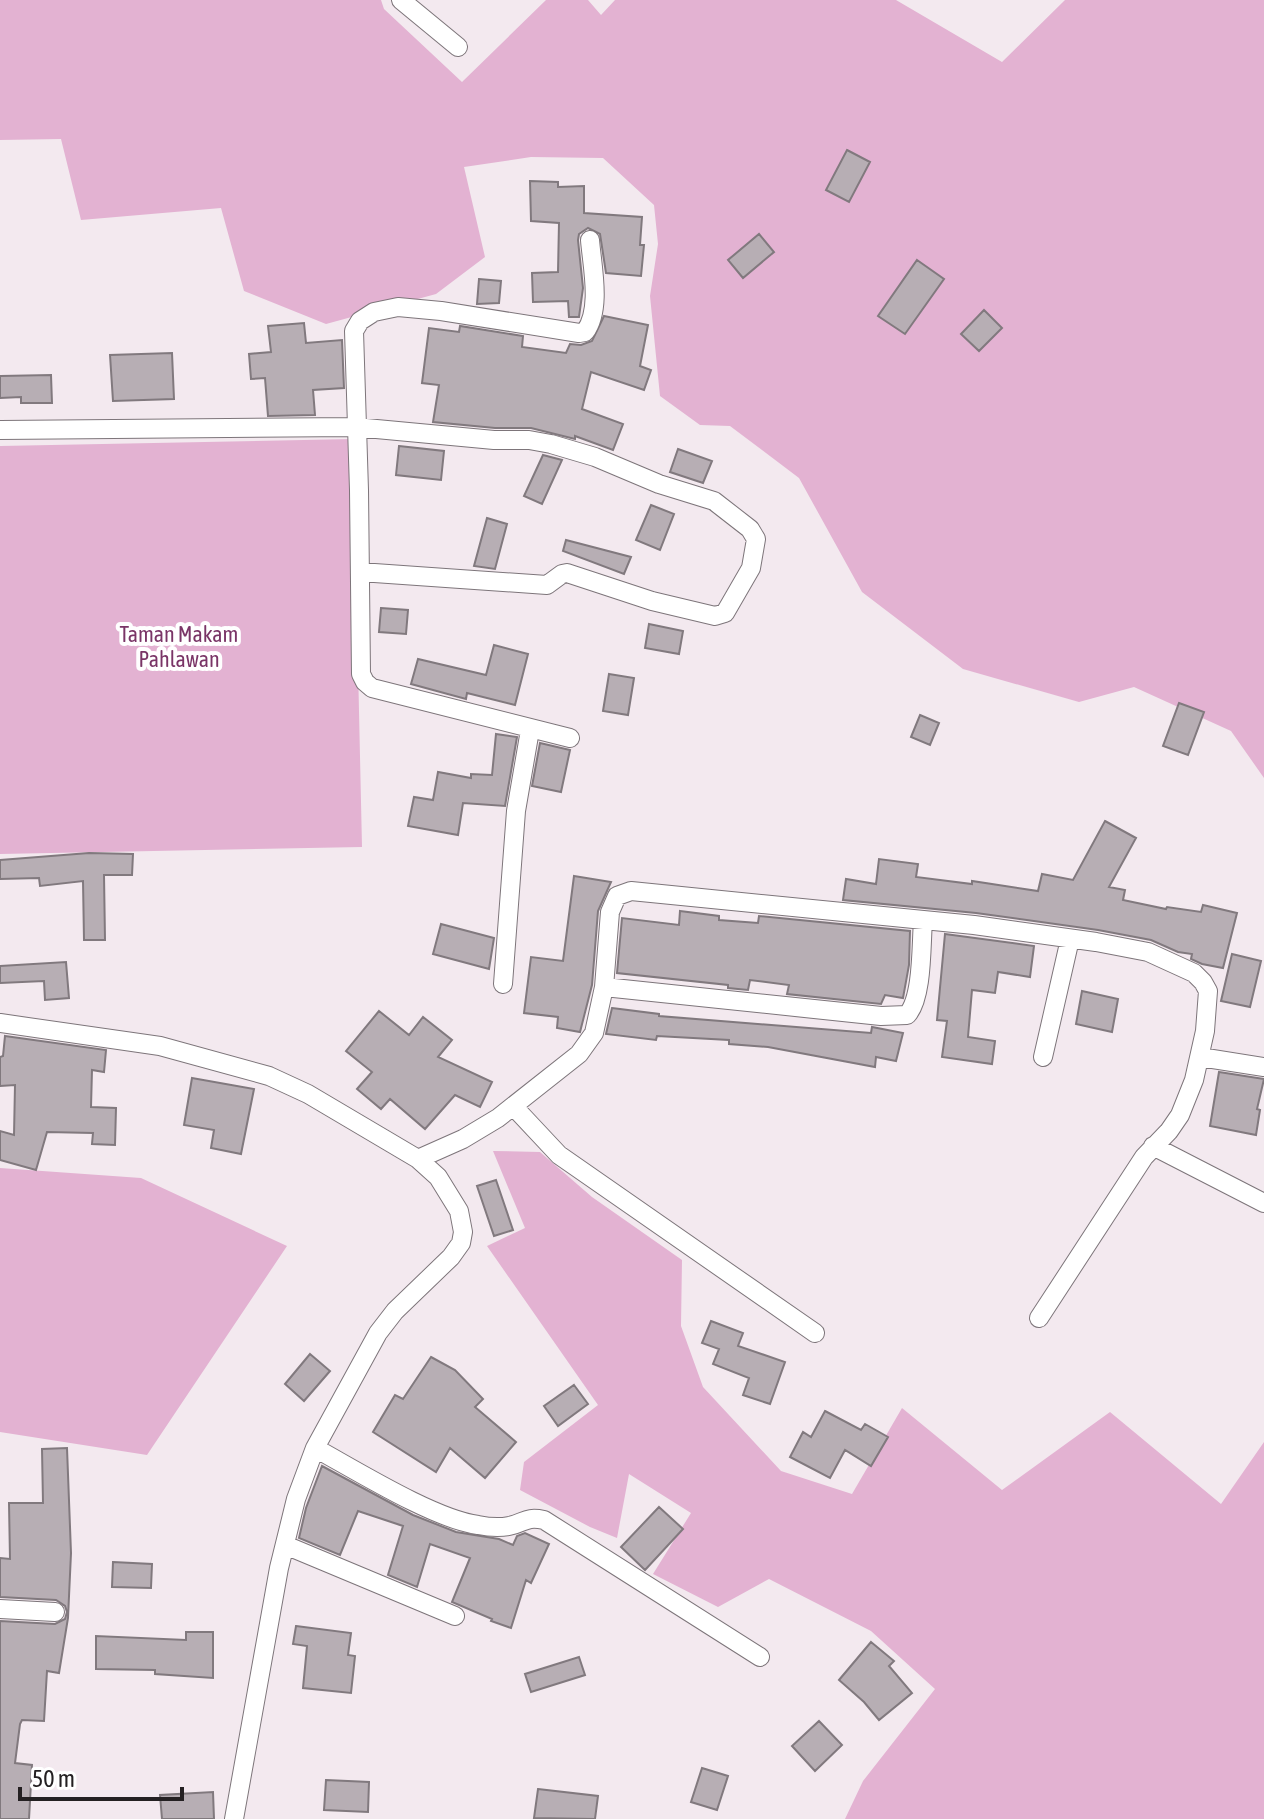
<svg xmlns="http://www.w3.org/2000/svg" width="1264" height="1819" viewBox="0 0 1264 1819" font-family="'Asap Condensed',sans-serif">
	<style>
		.green { fill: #e3b2d2 }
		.building { fill: #b7aeb4; stroke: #81797e; stroke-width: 2 }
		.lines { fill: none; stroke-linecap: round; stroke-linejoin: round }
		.street-casing { stroke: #7d757a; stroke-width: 20 }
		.street { stroke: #fff; stroke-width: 18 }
		.labels { text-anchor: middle; stroke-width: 8; stroke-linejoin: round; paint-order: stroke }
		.park-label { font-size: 22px; fill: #7a3567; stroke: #fff }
	</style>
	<rect width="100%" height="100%" fill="#f3e9ef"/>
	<path class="green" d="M0,0H381L384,9L462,82L546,0H588L601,15L615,0H896L1002,62L1065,0H1264V778L1231,731L1134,687L1079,702L963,669L862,592L799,478L730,426L700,425L660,396L650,296L658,244L654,205L603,158L531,157L464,167L485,257L436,294L326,324L244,291L221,208L81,220L61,139L0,140Z
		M353,439L362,847L0,854V446Z
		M493,1151L540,1152L592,1197L682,1260L681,1326L703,1387L781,1471L852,1494L902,1408L1002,1490L1110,1412L1221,1504L1264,1442V1819H845L863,1781L935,1689L871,1631L769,1579L718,1607L653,1574L691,1513L629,1474L617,1538L590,1527L520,1490L524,1462L598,1405L487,1246L525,1228Z
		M0,1168L141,1178L287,1246L147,1455L0,1432Z"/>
	<path class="building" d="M847,150L870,162L849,202L826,190Z
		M530,181L558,182V187L584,186V213L642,217L640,245H644L641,276L606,273L600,234L588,228L579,234L578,240L583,288L579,317H569L568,301L533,302L532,273L558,272L559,223L531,221Z
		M759,234L774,252L743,278L728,260Z
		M917,260L944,279L905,334L878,316Z
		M479,279L501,281L499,303L477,304Z
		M984,310L1002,328L979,351L961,334Z
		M604,316L648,325L640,366L651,370L644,390L591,372L582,409L623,424L613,450L575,436V439L531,428H495L433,422L439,385L422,383L429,328L459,332L460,326L523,336L522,347L566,353L570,344L581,345L592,341Z
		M304,323L306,343L342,340L344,388L313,390L315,415L268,416L265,378L251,379L249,354L271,352L268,326Z
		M172,353L174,399L113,401L110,355Z
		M51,375L52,403H21V397L0,398V376Z
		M399,446L444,451L441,480L396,475Z
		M678,449L712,461L703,483L670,472Z
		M543,455L562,460L542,504L524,496Z
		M651,505L674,514L660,550L636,540Z
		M487,518L507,524L495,569L474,566Z
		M566,540L631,557L624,574L563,551Z
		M381,608L408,610L406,634L379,632Z
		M649,624L683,631L679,654L645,648Z
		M494,645L528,654L515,705L467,693L466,699L411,684L418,659L486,675Z
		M609,674L634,678L628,715L603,711Z
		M1179,703L1204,712L1188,755L1163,746Z
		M920,715L939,723L930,745L911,737Z
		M496,734L517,737L505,806L463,803L458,835L408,826L414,797L433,800L438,772L471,778V774L492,775Z
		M540,743L570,750L561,792L532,786Z
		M1105,821L1136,838L1109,887L1125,890L1123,900L1166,909L1167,907L1201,912L1203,905L1237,913L1223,968L1202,964L1191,959L1192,954L1178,952L1151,940L1098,930L976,913L843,900L846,879L876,884L879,859L918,864L916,877L972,884V881L1038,891L1042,874L1073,880Z
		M89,853L133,854L132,875H104L105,940H84L83,881L40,886L39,878L0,879V860Z
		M574,876L611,882L598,911L592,985L580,1032L557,1028L558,1017L524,1013L531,957L563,961Z
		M680,911L719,916V920L758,923L759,916L910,931L909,965L903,998L885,995L881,1004L787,994L789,985L750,980L748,990L728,988V985L617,973L622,918L679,925Z
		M441,924L494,938L489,969L433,954Z
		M945,934L1034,946L1030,977L998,972L995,993L972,990L968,1037L995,1041L992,1064L942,1057L947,1021L937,1020Z
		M1232,954L1261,961L1250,1007L1221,1001Z
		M66,962L69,998L45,1000L44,981L0,983V966Z
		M1082,991L1118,999L1112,1032L1076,1024Z
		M612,1008L659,1014V1016L871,1033L872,1027L903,1033L896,1061L876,1057L875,1067L768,1047L729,1044V1040L657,1036L656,1040L606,1034Z
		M379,1011L409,1035L423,1017L452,1040L438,1057L492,1082L480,1107L455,1095L425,1129L390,1099L381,1109L357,1089L372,1072L346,1051Z
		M5,1036L106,1050L104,1072L92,1070L91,1107L116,1108L115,1145L92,1144L93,1133L47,1132L36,1170L0,1160V1131L14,1135L15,1085L0,1086V1057L3,1056Z
		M1219,1072L1264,1079L1257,1109L1260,1110L1256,1135L1210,1126Z
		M192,1078L254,1089L241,1154L211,1148L214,1130L184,1125Z
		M496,1180L513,1230L494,1236L477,1186Z
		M711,1321L743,1333L738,1346L785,1362L770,1404L743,1395L749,1378L713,1364L719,1349L702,1343Z
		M310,1354L330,1371L304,1401L285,1384Z
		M431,1357L455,1370L483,1399L475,1407L516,1442L485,1478L450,1448L436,1472L373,1432L395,1395L403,1399Z
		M574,1385L588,1404L558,1426L544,1406Z
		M825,1411L861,1430L865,1424L888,1437L871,1466L845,1450L830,1478L790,1457L803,1432L811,1437Z
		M67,1448L71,1553L68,1618L59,1673L47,1671L44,1721L22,1720L20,1724L15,1763L32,1765L29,1819H0V1621L55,1624L65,1619L67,1612L65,1606L56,1600L0,1597V1558L10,1559L9,1503H43L42,1449Z
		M322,1466L413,1515L456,1532L499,1539L513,1545L517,1536L525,1533L549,1544L531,1583L526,1580L511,1628L491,1621L492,1619L452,1602L470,1558L430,1544L417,1587L388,1575L403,1526L358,1511L340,1555L299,1538L306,1508Z
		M659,1507L683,1529L645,1570L621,1547Z
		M113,1562L152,1564L151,1588L112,1587Z
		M296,1626L351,1633L348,1655L355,1656L351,1693L303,1688L307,1646L293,1644Z
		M186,1632H213V1678L155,1674V1670L96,1669V1636L186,1640Z
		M871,1642L894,1661L889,1666L912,1693L879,1720L864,1702L839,1680Z
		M579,1657L585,1675L531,1692L525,1674Z
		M819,1721L842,1745L815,1771L792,1746Z
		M702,1768L728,1776L717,1810L691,1802Z
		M326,1780L369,1782L368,1812L324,1810Z
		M538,1789L598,1796L595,1819L534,1818Z
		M213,1792L214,1819H162L160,1795Z"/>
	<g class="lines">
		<defs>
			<path id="street" d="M401,0L458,47
				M0,430L355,427L494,440H529L551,444L595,457L659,484L714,501L750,529L756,539L751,568L725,613L715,616L652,601L567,573L562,574L547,585L360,572
				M570,738L372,688L365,682L361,674L359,490L354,331L360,321L374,312L398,307L441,311L579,333L585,332C602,309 592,266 590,240
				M503,984L516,811L530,730
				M604,987L610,912L617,896L631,891L974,925L1096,942L1148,952L1194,973L1203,982L1208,991L1205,1031L1194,1080L1180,1115L1169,1131L1144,1157L1039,1318
				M0,1023L160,1046L269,1076L308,1094L418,1159L438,1177L459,1211L463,1232L461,1243L451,1257L395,1311L378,1333L315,1448L296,1499L279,1568L234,1819
				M1043,1057L1070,939
				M1200,1057L1264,1067
				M514,1107L559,1155L815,1333
				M1153,1146L1264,1203
				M418,1159L463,1139L498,1118L579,1054L594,1033L604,987L881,1016L907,1015C923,998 921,944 923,921
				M315,1448C357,1471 434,1519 478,1525C488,1527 499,1528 509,1526C525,1523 525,1516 544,1520L760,1657
				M285,1545L455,1616
				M0,1609L55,1612"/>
		</defs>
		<use href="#street" class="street-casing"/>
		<use href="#street" class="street"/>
	</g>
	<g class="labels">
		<g class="park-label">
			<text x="179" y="642">Taman Makam<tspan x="179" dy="25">Pahlawan</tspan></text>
		</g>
	</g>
	<path d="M20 1787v12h162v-12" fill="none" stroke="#242022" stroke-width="4"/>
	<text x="32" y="1787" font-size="24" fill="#242022" stroke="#ffffff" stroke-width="6" paint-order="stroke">50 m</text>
</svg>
